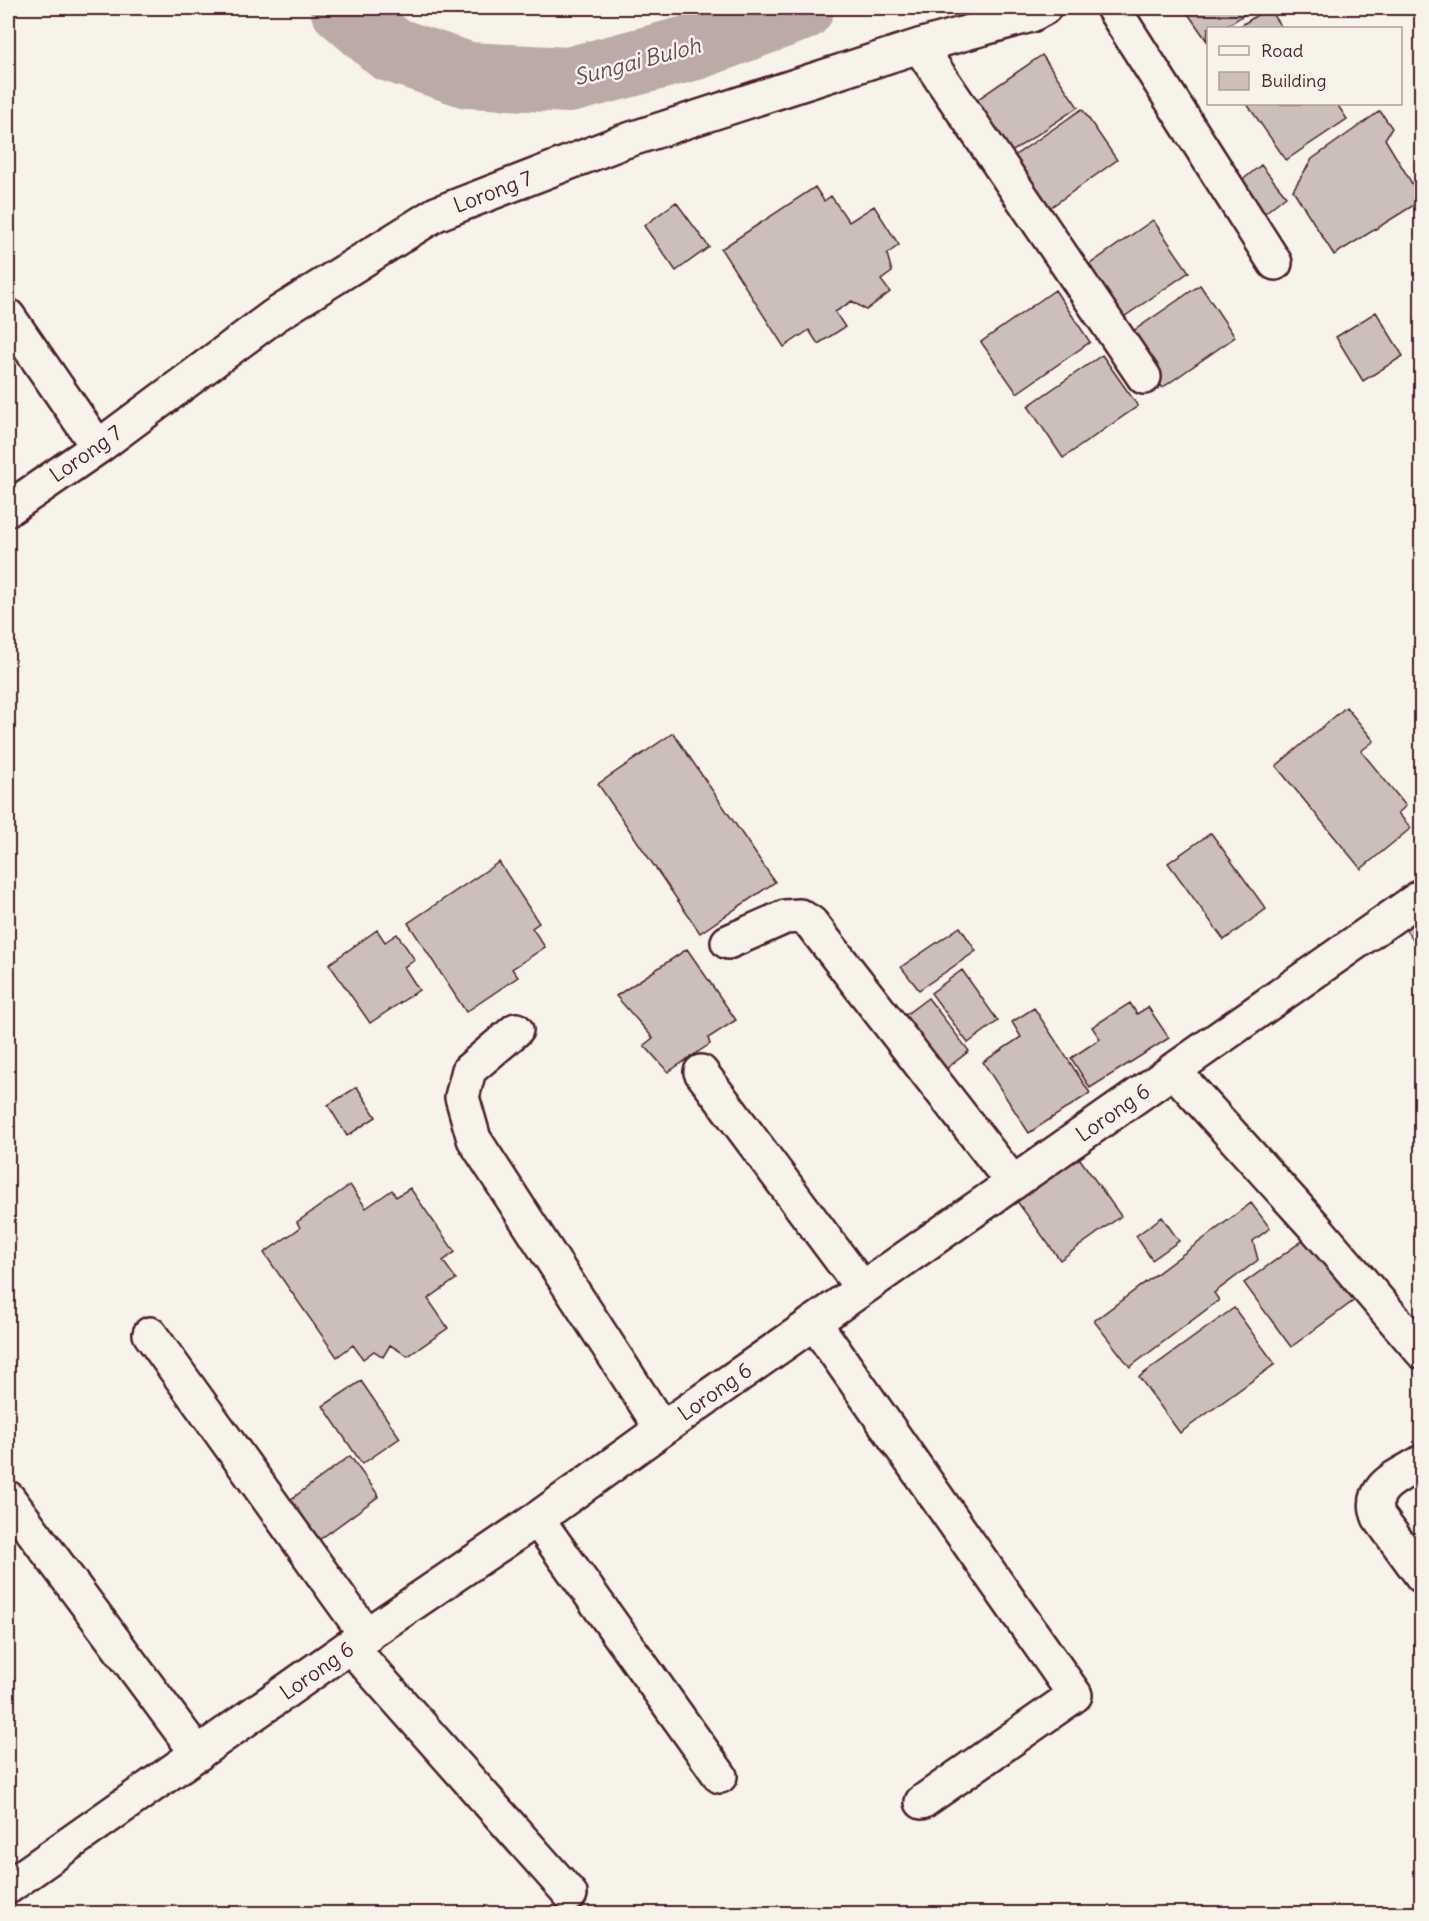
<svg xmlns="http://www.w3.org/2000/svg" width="1429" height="1921" viewBox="0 0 1429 1921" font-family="Delius,sans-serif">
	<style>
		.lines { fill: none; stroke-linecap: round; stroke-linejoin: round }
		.river { stroke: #bcaaa7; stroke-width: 66 }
		.building { fill: #ccbfb9; stroke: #4a1f2b; stroke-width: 1.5 }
		.minor-casing { stroke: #4a1f2b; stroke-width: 38 }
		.minor { stroke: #f7f3e8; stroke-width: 33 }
		.labels { text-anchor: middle; stroke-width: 5; stroke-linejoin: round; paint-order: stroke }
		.street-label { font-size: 21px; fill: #4a1f2b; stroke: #f7f3e8 }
		.water-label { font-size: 22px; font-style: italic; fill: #6c4950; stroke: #f7f3e8 }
	</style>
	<rect width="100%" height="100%" fill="#f7f3e8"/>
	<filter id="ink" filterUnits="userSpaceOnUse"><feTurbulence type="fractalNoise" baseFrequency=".0167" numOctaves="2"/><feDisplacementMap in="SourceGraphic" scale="12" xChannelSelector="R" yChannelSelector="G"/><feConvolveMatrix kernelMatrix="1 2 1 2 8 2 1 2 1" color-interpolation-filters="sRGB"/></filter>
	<g filter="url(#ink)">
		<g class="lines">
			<path class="river" d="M343,8L390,49L468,75L569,80L695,47L801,8"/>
		</g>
		<path class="building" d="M1184,8H1254L1224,28H1208L1207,41Z
			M1268,8L1282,28H1237Z
			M1042,55L1078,107L1004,157L968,106Z
			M1247,104H1337L1347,119L1286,160Z
			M1082,109L1117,160L1044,212L1008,160Z
			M1380,111L1392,128L1385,139L1422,200L1334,255L1293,190L1312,159Z
			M1261,165L1286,196L1261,216L1236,185Z
			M815,187L824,201L831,196L849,222L874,206L899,245L887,254L892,272L881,280L890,292L866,310L852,301L835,312L845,327L818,344L809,330L784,347L721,249Z
			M676,202L709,247L676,271L644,226Z
			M1153,220L1189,272L1115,323L1080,271Z
			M1200,285L1235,337L1162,388L1126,336Z
			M1055,290L1090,342L1017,393L981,342Z
			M1376,312L1403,356L1363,381L1336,337Z
			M1102,355L1138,406L1063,458L1028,406Z
			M1346,707L1374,741L1361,751L1406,806L1398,813L1411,828L1361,869L1276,766Z
			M673,733L775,882L700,933L598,784Z
			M1211,833L1266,909L1224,940L1168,863Z
			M499,862L539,923L532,928L545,947L512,969L518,977L466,1012L408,923Z
			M1422,918V952L1405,929Z
			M960,927L976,951L919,990L901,967Z
			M377,930L385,942L397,934L415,960L404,967L419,990L370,1023L329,964Z
			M687,949L736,1020L708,1038L710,1044L668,1072L644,1045L653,1038L616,996Z
			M962,970L998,1021L968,1043L931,993Z
			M928,998L969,1051L942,1072L900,1019Z
			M1130,1003L1137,1014L1148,1007L1169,1038L1090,1088L1071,1058L1100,1039L1092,1027Z
			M1034,1008L1090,1093L1029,1133L983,1062L1021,1037L1012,1022Z
			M357,1087L376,1117L347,1136L328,1105Z
			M1077,1155L1121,1216L1060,1260L1016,1200Z
			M350,1185L366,1208L392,1190L396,1197L410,1188L455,1252L443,1261L456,1279L428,1299L448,1328L408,1356L390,1345L383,1357L374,1351L363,1359L353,1345L337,1357L264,1253L300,1228L297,1222Z
			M1251,1203L1270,1228L1253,1241L1258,1260L1214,1293L1219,1300L1130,1367L1094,1321Z
			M1162,1217L1179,1241L1152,1260L1136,1236Z
			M1309,1236L1356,1299L1291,1347L1244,1283Z
			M1234,1308L1275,1364L1180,1433L1139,1377Z
			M361,1381L400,1438L362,1464L323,1406Z
			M350,1456L379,1496L319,1540L290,1500Z"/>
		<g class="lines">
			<defs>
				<path id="minor" d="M1113,8L1275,263
					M919,46L1144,377
					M8,316L98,447
					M8,509L98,447L274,316L436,214L622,142L919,46L1031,15L1044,8
					M728,942L785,917L800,916L811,923L1013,1183
					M516,1030L469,1070L462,1097L474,1139L662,1429
					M1173,1070L1314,1226L1422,1352
					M701,1072L862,1288
					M814,1322L1075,1695L922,1802
					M150,1334L367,1636
					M1422,1462C1400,1476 1367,1486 1379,1517L1422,1576
					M8,1498L198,1754
					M537,1519L720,1776
					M350,1646L570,1894
					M8,1887L350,1646L537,1519L662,1429L1422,896"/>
			</defs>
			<use href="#minor" class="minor-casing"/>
			<use href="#minor" class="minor"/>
		</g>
	</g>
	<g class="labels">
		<g class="street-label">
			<text transform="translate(493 192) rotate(-21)" y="7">Lorong 7</text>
			<text transform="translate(86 454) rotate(-35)" y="7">Lorong 7</text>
			<text transform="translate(1113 1113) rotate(-35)" y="7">Lorong 6</text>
			<text transform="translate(715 1392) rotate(-35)" y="7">Lorong 6</text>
			<text transform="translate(317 1671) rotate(-35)" y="7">Lorong 6</text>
		</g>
		<g class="water-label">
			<text transform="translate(637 61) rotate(-15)" y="8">Sungai Buloh</text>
		</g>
	</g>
	<rect width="1429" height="1921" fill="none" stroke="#f7f3e8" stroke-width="30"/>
	<rect x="15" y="15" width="1399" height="1891" fill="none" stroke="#4a1f2b" stroke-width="2" filter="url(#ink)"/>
	<rect x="1207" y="27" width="195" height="78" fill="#f7f3e8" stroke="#b29e9c" stroke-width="1.5"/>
	<rect x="1219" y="46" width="30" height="9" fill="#f7f3e8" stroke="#b29e9c" stroke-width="1.5"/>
	<text x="1261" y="57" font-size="18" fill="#4a1f2b">Road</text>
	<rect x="1219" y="72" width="30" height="18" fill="#ccbfb9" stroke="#b29e9c" stroke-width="1.5"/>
	<text x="1261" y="87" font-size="18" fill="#4a1f2b">Building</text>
</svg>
